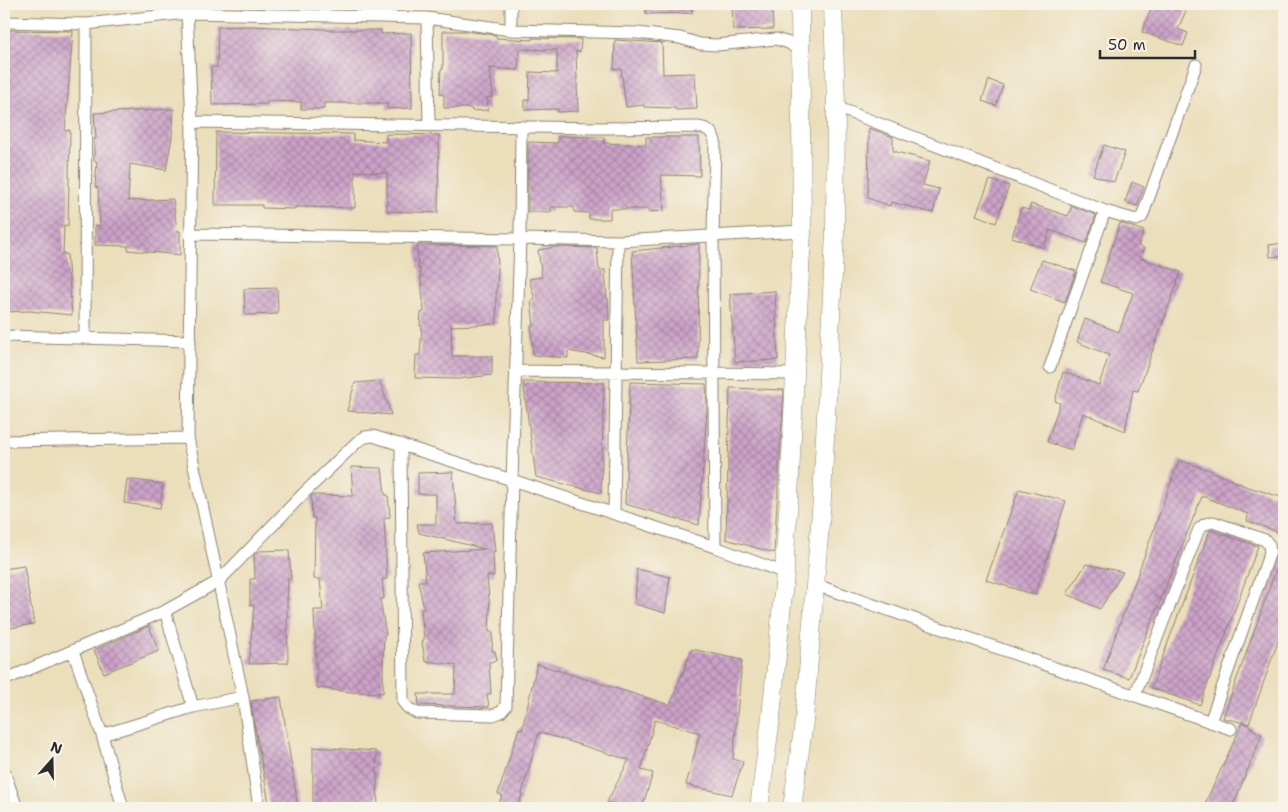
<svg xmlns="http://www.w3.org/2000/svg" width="1288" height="812" viewBox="0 0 1288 812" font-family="'Shantell Sans',sans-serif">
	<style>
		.building { fill: url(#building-cross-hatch) }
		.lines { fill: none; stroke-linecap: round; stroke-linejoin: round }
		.minor-casing { stroke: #8b8473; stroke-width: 13 }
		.primary-casing { stroke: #8b8473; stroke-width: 19 }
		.minor { stroke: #fff; stroke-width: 11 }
		.primary { stroke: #fff; stroke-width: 18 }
	</style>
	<defs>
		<pattern id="building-cross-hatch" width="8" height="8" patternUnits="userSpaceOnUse" patternTransform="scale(1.25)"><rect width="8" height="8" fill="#cca2c9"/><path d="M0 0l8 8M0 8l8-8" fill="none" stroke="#a684a3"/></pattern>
	</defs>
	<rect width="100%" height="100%" fill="#f7f3e8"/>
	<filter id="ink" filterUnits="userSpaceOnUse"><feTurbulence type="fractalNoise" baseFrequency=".02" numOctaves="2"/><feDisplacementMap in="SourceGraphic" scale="10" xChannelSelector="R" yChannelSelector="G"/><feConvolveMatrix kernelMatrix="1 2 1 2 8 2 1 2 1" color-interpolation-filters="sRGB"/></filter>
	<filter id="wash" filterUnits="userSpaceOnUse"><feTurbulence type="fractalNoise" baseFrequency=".0096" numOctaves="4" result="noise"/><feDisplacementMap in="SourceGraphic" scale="20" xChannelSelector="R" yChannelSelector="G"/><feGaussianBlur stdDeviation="1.12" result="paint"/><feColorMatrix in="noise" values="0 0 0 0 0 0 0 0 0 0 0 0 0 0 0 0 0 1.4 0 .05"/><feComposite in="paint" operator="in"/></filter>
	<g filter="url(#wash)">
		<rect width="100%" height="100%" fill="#ebdebb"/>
		<g id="blocks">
			<path class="building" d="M645,4H692V13L646,14Z
				M732,4H772L773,29L733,30Z
				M1153,4H1189L1178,29L1188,33L1183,46L1142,32Z
				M249,26L326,29V30H381V34L411,33L412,108L387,109V103H324V109H301V102L267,101V104L212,105L211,67H217L218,27Z
				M4,30L73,31L65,131L70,130L68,226L64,225L63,254H67L72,315L29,311L4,312Z
				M443,31H465L496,35V38L532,40V38L581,39L580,52L576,51L578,111L558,112V109L525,110V100H529L530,72L557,73V50L519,49L518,70L490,68L493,97L487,98L488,110L472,111L471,108H444V95L440,94L441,69H443Z
				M615,40L662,43L663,74L695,73L697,109L676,110L675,108L644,107V105L626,107L621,69H614Z
				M989,80L1003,85L996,106L982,101Z
				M174,109L172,137L166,170L130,164L128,201L173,199L177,231H180V255L128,250V246L95,245V225L100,226L98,188L95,187L97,161H94V139H96L94,113Z
				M869,128L893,137V151L930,161L923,185L939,189L933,213L891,202L890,206L868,198Z
				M216,132L353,134V140L386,142V134L439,135L438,213L387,211V173L355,171V208L295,207V209L262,208V205H215Z
				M558,136L604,137V143L646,145V137H699L700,176L661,175L664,211L648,212V209H610V219H589V213L574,212V207H551V212H528V142L558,143Z
				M1104,145L1125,152L1114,182L1093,175Z
				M990,180L1009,186L996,223L976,215Z
				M1132,182L1144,187L1137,206L1125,202Z
				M1031,204L1068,216L1072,206L1096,215L1086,243L1050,230L1044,248L1012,237L1021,208L1029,210Z
				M1120,223L1144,231L1138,246L1144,248L1140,258L1181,272L1138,391L1133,390L1125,431L1083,413L1072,450L1047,442L1060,403L1055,401L1063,372L1099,385L1109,355L1077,342L1085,319L1119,332L1133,293L1100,282Z
				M1284,243V256L1270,257L1269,245Z
				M699,244L698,359L638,361L632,251Z
				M417,245L497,246L498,272L496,298L497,324L451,326L452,356H492V375L458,379L415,378L416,355H420L422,326H420L421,313L424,312L420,268H418Z
				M556,247L597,248L599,270H605L607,298H608L609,320H604V357L568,351V358L533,355L531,326H534L531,300H535L529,279L542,277L538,250Z
				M1042,260L1076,271L1065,302L1030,289Z
				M277,288L278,314L245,315L244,289Z
				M775,291L778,360L735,362L730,294Z
				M380,381L391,415L347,411L355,383Z
				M523,382L604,383L601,493L536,477Z
				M630,382L706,384L707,410L699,525L625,504Z
				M730,388L784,390L774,553L726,539Z
				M1179,460L1212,471V472L1242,484V485L1284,498V534L1247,521L1248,514L1202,496L1129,678L1103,670Z
				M351,467L382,468L385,495H388L390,517L384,518L387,579H382L384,599H380L386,635H384L383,661V693L352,692L317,688L314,610H323L320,579H314L315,518H312L311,496L313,495L353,496Z
				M453,472L457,524L492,523L495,552L493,551L494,576H487L490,610L489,632H493L492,651H495L497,660L489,662L491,694H487L489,707L419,705L418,694H455L456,665L425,661L422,641L424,640L421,609H424L418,581H426L423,553L485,549L419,533L417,524H436V494H418V473Z
				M127,479L163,484L160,508L124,503Z
				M1019,489L1066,501L1035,595L986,580Z
				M1210,530L1258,546L1200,705L1151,688Z
				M289,550L291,579H288L287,603L288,663L249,664L254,605H250V579H255L254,555L259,551Z
				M1283,550L1284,551V624L1249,724L1223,718Z
				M1086,564L1123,572L1100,609L1067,594Z
				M24,566L34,624L10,628L4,588V569Z
				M637,569L670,577L665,613L635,604Z
				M149,626L159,651L104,673L94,650Z
				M692,649L742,660L733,759L743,762L732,795L686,785L700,733L655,720L641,770L653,773L642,808H626L607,802L629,760L539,732L518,808H498L502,795L498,794L519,728L522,730L537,664L670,705Z
				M281,697L298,808H270L254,723L251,701Z
				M1243,722L1262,735L1232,808H1203Z
				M313,747L376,751L378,808H313Z"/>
		</g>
	</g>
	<g filter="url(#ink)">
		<use href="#blocks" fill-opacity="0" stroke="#8b8473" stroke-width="1"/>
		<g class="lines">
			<defs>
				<path id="minor" d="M188,4L187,13L192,122L188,438L243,697L259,808
					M427,18L429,125
					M4,22L86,24L187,13L427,18L511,30L637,33L680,38L700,44L717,45L776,39L789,43L801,52
					M511,30V4
					M836,107L1105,211L1136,220L1142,217L1196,65
					M192,122L599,128L698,127C707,128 712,131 715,141L713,236L715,547
					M191,234L520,239L521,127
					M4,336L190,341
					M85,338L86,24
					M1050,367L1105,211
					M516,371L795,374
					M4,441L188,438
					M614,514L618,241
					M785,573L715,547L512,480L520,239L618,241L802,231
					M816,585L1231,729
					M165,611L193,707
					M73,651L102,735L123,808
					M4,680L165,611L219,581L303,494L357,442L365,437L373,436L512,480L506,706L501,712L493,715L417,713L408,708L403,702L401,444
					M1135,695L1199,529L1205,524L1213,522L1265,540L1269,545L1270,552L1210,722
					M102,735L193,707L243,697
					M4,771L17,808"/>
				<path id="primary" d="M759,808L771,717L785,573V554L789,497L802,231L800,4
					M792,808L804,721L822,499L835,232L836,107L833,4"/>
			</defs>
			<use href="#minor" class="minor-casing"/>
			<use href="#primary" class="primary-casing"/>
			<use href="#minor" class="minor"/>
			<use href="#primary" class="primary"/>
		</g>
	</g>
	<rect width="1288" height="812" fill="none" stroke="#f7f3e8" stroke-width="20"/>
	<g transform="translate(52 760) rotate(20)" stroke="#f7f3e8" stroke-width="4" paint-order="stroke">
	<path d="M0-4L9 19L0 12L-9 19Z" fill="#2b2b2b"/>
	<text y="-8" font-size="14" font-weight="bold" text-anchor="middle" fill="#2b2b2b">N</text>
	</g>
	<path d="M1100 50v8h95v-8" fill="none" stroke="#2b2b2b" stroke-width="2.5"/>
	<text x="1108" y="50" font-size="15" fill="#2b2b2b" stroke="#f7f3e8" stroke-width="4" paint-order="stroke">50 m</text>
</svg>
